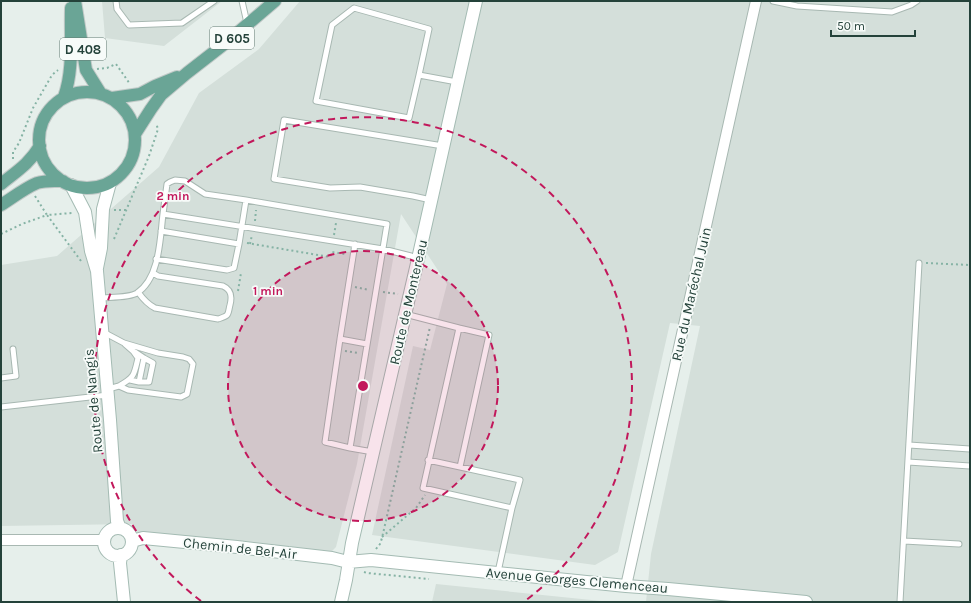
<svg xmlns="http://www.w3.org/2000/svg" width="971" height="603" viewBox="0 0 971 603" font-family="Karla,sans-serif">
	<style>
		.built { fill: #d4dfda }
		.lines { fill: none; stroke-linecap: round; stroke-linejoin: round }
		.lane-casing { stroke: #a8b8b2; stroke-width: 7 }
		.street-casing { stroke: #a8b8b2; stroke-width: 12 }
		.secondary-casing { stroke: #a4bbb3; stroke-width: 14 }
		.primary-casing { stroke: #c2cac8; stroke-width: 14 }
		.path { stroke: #86b3a5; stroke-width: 2; stroke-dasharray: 2 3; stroke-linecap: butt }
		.lane { stroke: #fff; stroke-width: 5 }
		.street { stroke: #fff; stroke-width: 10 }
		.secondary { stroke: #fff; stroke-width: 12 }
		.primary { stroke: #6aa596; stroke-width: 12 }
		.ring { fill: none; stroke: #c2185b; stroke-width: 2; stroke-dasharray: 7 5 }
		.labels { text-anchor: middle; stroke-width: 3.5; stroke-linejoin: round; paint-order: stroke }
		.shield { fill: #f7fbf9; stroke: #637a73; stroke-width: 1 }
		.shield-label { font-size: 13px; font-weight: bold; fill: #24423a }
		.street-label { font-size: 14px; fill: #24423a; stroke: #f7fbf9 }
		.centre { fill: #c2185b; stroke: #f7fbf9; stroke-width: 2 }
		.ring-label { font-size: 12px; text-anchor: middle; font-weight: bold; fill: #c2185b; stroke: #f7fbf9; stroke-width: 3.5; stroke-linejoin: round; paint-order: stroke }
	</style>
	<rect width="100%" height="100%" fill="#e6efeb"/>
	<path class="built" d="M102,1H222L164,46L105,38Z
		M300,1H970V602H646L651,554L700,326L670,323L618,552L595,565L372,535L413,346L430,350L447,284L401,214L357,464L336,547L330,553L135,534L132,524L1,526V265L57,256L159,167L199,93L259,49Z
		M436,584L611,602H432Z"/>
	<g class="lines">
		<defs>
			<path id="lane" d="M116,1L117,9L129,25L182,23L214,1
				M242,1L247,23
				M773,1L797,6L892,12L911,5L917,1
				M419,75L409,118L316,101L332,25L354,8L429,29L419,75L457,82
				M431,200L413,196L360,187L330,188L274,179L284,120L443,146
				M163,214L167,184L170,182L175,180L185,181L205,194L246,200
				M161,231L239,244L246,200L387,224L350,448L373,452
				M156,259L227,270L234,268L239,244
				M138,292C143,299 147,304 155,308L218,319C221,318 225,317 227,315C229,313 229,308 230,305C232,297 232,290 223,286L158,276L153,273
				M100,298C110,297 129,298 137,293C160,278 160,238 163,214L383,249L411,256L417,259
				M405,314L459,328L423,488L512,508L498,572
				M459,328L489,335L460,467
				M104,334H107L124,343L158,353L183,357L189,359L193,364L187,394L181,397L128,390L119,386L108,389
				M340,339L355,244
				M1,378L16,376L13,349
				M130,380L139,382L144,358L135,352
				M139,382H149L153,363L144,358
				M119,386C135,377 134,375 138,358L133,351L125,344
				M1,407L108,395
				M909,445L970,449
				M350,448L325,442L340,339L367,344
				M428,460L520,480L512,508
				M908,462L970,466
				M904,541L959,544
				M900,602L919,263"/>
			<path id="street" d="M1,540H105
				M626,586L756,1"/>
			<path id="secondary" d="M71,185L85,212L91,251L97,271L110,420L117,521L120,528
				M97,268L101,248L103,209L110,183
				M104 542a14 14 0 1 1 28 0a14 14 0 1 1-28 0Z
				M132,541L143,538L237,547L332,558L348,562L371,560L626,586L668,589L806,602
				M121,555L120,563L124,602
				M341,602L346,580L352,543L418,259L476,1"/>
			<path id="primary" d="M75,1L86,70L101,94
				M39 140a48 48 0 1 1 96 0a48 48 0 1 1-96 0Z
				M64,97C74,69 70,38 71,8
				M112,98L140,94L155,86L177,77
				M135,134L151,109L161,95L187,73L223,45L275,1
				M1,184C17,171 29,164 40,146
				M1,205C12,198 25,188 37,183C45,180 55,181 63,181"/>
		</defs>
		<use href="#lane" class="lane-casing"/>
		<use href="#street" class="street-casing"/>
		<use href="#secondary" class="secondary-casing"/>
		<use href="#primary" class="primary-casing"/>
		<path class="path" d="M97,69L107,68L116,64L130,84
			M13,159V152L19,143L33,108L52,75L58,70
			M35,196L47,215L72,213
			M114,210H126
			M255,221L256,210
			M1,234L22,224L47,215L81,261
			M334,235L336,223
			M114,239L149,156L158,129L156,123
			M247,243L330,257L332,252L345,254
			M250,244L252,235
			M926,263L970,265
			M355,287L369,290
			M238,291L241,273
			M383,292L398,294
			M345,351L359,353
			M382,537L416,508L425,495
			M376,549L380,544L382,538L430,327
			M364,572L367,573L429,579"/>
		<use href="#lane" class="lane"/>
		<use href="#street" class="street"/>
		<use href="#secondary" class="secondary"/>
		<use href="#primary" class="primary"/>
	</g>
	<circle cx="363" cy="386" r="135" fill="#c2185b" fill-opacity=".12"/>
	<g class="ring">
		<circle cx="363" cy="386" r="135"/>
		<path d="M201 601A269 269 0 1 1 525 601"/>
	</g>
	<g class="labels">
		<g class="shield">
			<rect x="210" y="27" width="44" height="22" rx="3"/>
			<rect x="60" y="38" width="46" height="22" rx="3"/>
		</g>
		<g class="shield-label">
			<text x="232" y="43">D 605</text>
			<text x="83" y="54">D 408</text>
		</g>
		<g class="street-label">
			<text transform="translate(691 294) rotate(-77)" y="5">Rue du Maréchal Juin</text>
			<text transform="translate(408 302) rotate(-77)" y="5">Route de Montereau</text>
			<text transform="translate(93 401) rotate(-95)" y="5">Route de Nangis</text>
			<text transform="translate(240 548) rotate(6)" y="5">Chemin de Bel-Air</text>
			<text transform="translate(577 580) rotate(5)" y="5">Avenue Georges Clemenceau</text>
		</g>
	</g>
	<circle cx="363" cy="386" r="6" class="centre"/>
	<g class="ring-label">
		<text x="173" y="200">2 min</text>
		<text x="268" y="295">1 min</text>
	</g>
	<rect width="971" height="603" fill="none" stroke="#24423a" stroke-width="4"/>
	<path d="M831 30v6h84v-6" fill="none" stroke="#24423a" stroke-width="2"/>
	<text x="837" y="30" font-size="12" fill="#24423a" stroke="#f7fbf9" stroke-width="3" paint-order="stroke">50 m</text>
</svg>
